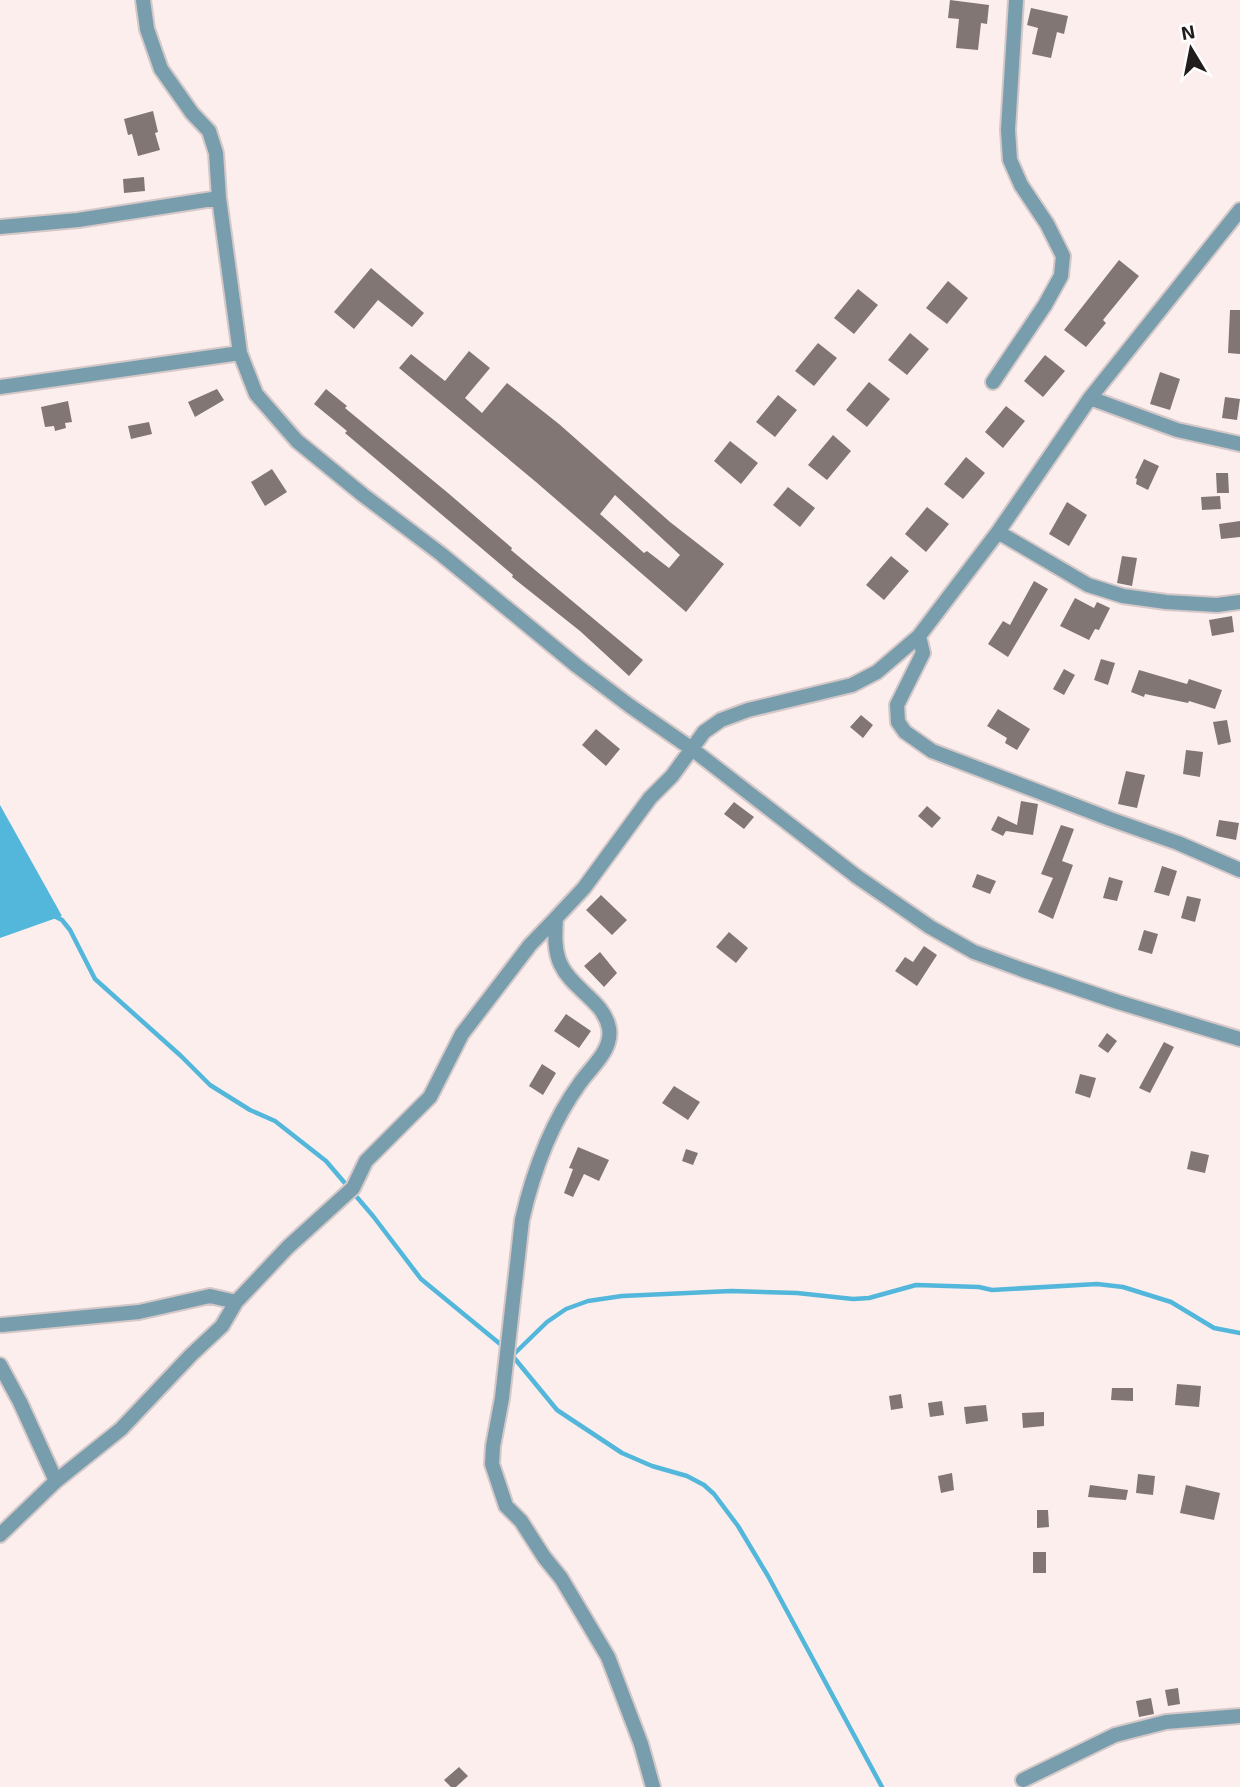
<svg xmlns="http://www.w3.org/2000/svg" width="1240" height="1787" viewBox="0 0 1240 1787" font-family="'Exo 2',sans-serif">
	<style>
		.water { fill: #52b7db }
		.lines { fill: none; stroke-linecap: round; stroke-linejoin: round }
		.stream { stroke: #52b7db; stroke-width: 4.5 }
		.building { fill: #827675; fill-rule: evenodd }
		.minor-casing { stroke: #d5c8c8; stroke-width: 18 }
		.minor { stroke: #789eae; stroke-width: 14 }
	</style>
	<rect width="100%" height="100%" fill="#fceeed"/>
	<path class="water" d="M0,805L62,916L0,938Z"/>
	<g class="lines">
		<path class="stream" d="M56,917L62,920L70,930L95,979L181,1056L210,1085L250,1110L275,1121L326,1161L373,1216L421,1279L505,1348
			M511,1354L557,1410L622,1453L652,1466L687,1476L704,1485L714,1494L738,1526L768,1576L882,1787
			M513,1355L547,1322L566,1309L588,1301L622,1296L731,1291L797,1293L853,1299L869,1298L916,1285L979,1287L992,1290L1097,1284L1123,1287L1171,1302L1214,1328L1240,1333"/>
	</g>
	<path class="building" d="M950,0L989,5L987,24L981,23L978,50L956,48L959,19L948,18Z
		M1031,8L1068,16L1064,34L1057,32L1051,58L1032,54L1038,28L1027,25Z
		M153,111L158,132L155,133L160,150L138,156L132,134L128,135L124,119Z
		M144,177L145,191L124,193L123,179Z
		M1119,260L1139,276L1103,320L1106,323L1086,347L1064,330Z
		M371,268L424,313L412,327L378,300L354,329L334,312Z
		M948,281L968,298L947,324L926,308Z
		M858,289L878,305L854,334L834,318Z
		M1230,310H1240V354L1228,353Z
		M910,333L929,349L907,375L888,360Z
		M818,343L837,358L814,386L795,371Z
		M469,351L490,368L465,398L482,413L507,383L559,424L670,522L724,564L686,612L536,482L399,368L411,354L445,381ZM615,495L680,555L669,568L647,551L644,553L600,514Z
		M1045,355L1065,371L1043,397L1024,381Z
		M1160,372L1180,379L1170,410L1150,404Z
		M869,382L890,399L867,427L846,410Z
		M217,389L224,400L195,417L188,402Z
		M326,389L347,406L345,408L448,493L512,548L511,550L643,660L629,676L580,631L512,577L513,575L480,547L345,433L347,431L314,404Z
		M778,395L797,410L775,437L756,422Z
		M1225,397L1240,399L1237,420L1222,418Z
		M68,401L72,422L65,423L66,428L55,431L54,426L45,427L41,407Z
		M1006,406L1025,421L1003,448L985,432Z
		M149,422L152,434L131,439L128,426Z
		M833,435L851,451L827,480L808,465Z
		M730,441L758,463L741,484L714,461Z
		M966,457L985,473L963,499L944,484Z
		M1144,459L1159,466L1148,490L1136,484L1137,479L1135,478Z
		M272,469L287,492L265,506L251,482Z
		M1216,473H1228L1229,493H1217Z
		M788,487L815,508L800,527L773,505Z
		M1220,496L1221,509L1202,510L1201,497Z
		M1067,502L1087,515L1069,546L1049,534Z
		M927,507L949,524L926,552L905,534Z
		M1240,521V537L1221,539L1219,524Z
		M891,556L909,571L884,600L866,585Z
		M1122,556L1137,558L1132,586L1117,583Z
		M1034,581L1048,589L1008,657L988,644L1003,621L1010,625Z
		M1075,598L1094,608L1097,602L1110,608L1099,630L1095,629L1089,640L1060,626Z
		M1232,616L1234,632L1212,636L1209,620Z
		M1101,659L1115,663L1108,685L1094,680Z
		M1064,669L1075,675L1064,695L1053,689Z
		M1139,670L1187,684L1189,679L1222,690L1215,709L1189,701L1188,703L1145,694L1144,697L1131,692Z
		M998,709L1030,729L1017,750L1005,743L1007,738L987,726Z
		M861,715L873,725L863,738L850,727Z
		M1227,720L1231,742L1218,745L1213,722Z
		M596,729L620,749L606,766L582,745Z
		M1186,750L1203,752L1200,777L1183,774Z
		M1126,771L1145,775L1137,808L1118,804Z
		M1021,801L1038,804L1033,835L1006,831L1003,836L991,830L998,816L1017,825Z
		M734,802L754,817L744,829L724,814Z
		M927,806L941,818L932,828L918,816Z
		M1219,820L1239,823L1236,840L1216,836Z
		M1061,825L1074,829L1062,861L1073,865L1053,919L1038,912L1053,878L1041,874Z
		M1162,866L1177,871L1169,896L1154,892Z
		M977,874L996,881L990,894L972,887Z
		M1109,877L1123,881L1117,901L1103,898Z
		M601,895L627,920L612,935L586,910Z
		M1187,896L1201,899L1195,922L1181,918Z
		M1144,930L1158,934L1152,954L1138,950Z
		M729,932L748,948L736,963L716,947Z
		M924,946L937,955L917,986L895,971L905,957L913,962Z
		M600,952L617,973L604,987L584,966Z
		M566,1014L591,1031L579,1048L554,1031Z
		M1107,1033L1117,1041L1108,1053L1098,1046Z
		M1164,1042L1174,1047L1150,1093L1139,1088Z
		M542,1064L556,1073L543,1095L529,1086Z
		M1080,1074L1096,1078L1090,1098L1075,1093Z
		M674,1086L700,1102L688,1120L662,1103Z
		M578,1147L609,1160L599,1181L584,1174L573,1197L564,1193L573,1169L569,1168Z
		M686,1149L698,1153L693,1165L682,1161Z
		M1191,1151L1209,1155L1205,1173L1187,1169Z
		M1177,1384L1201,1386L1199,1407L1175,1405Z
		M1112,1388H1133V1401L1111,1400Z
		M901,1394L903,1408L891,1410L889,1396Z
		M942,1401L944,1415L930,1417L928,1403Z
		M986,1405L988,1421L966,1424L964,1407Z
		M1044,1412V1426L1023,1428L1022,1413Z
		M952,1473L954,1490L941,1493L938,1476Z
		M1138,1474L1155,1476L1153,1495L1136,1493Z
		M1090,1485L1128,1490L1126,1500L1088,1497Z
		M1186,1485L1220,1493L1214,1520L1180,1513Z
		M1037,1510H1048L1049,1527L1037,1528Z
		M1033,1552H1046V1573H1033Z
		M1178,1688L1180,1704L1168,1706L1165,1690Z
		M1151,1698L1154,1714L1139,1717L1136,1701Z
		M459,1767L468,1776L456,1787H451L444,1780Z"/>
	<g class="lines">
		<defs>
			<path id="minor" d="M143,0L147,29L161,69L192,113L209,131L216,153L219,198L240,353L256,394L297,441L363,495L441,554L577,666L630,706L692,749L856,876L930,927L974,952L1023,970L1118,1002L1240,1039
				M0,227L78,220L219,198
				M993,382L1045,305L1061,276L1063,256L1047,224L1021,185L1010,160L1008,130L1016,0
				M0,387L240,353
				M1090,398L1177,430L1240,444
				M998,532L1088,585L1123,596L1166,602L1217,605L1240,602
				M919,636L923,653L897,705L898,722L905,732L932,751L1110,819L1178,843L1240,870
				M2,1325L139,1312L210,1296L236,1302
				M0,1365L20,1402L56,1481
				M0,1535L56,1481L121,1429L191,1355L222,1326L236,1302L288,1247L353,1188L366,1161L430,1097L462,1034L530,945L556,918
				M1023,1780L1115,1735L1166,1722L1240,1716
				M653,1787L641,1744L608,1657L561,1578L544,1557L521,1521L506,1506L492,1464L493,1446L502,1398L522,1220C533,1172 551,1123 580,1083C591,1067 613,1050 609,1028C604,1001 572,989 561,965C554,951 555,934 556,918L584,888L650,798L672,776L704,732L721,720L748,710L852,685L877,672L919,636L998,532L1090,398L1240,210"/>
		</defs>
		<use href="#minor" class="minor-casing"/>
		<use href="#minor" class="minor"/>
	</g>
	<g transform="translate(1191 49) rotate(350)" stroke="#ffffff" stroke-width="5" paint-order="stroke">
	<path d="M0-5L12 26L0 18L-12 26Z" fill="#221d1d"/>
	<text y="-10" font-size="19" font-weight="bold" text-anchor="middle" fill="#221d1d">N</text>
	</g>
</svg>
